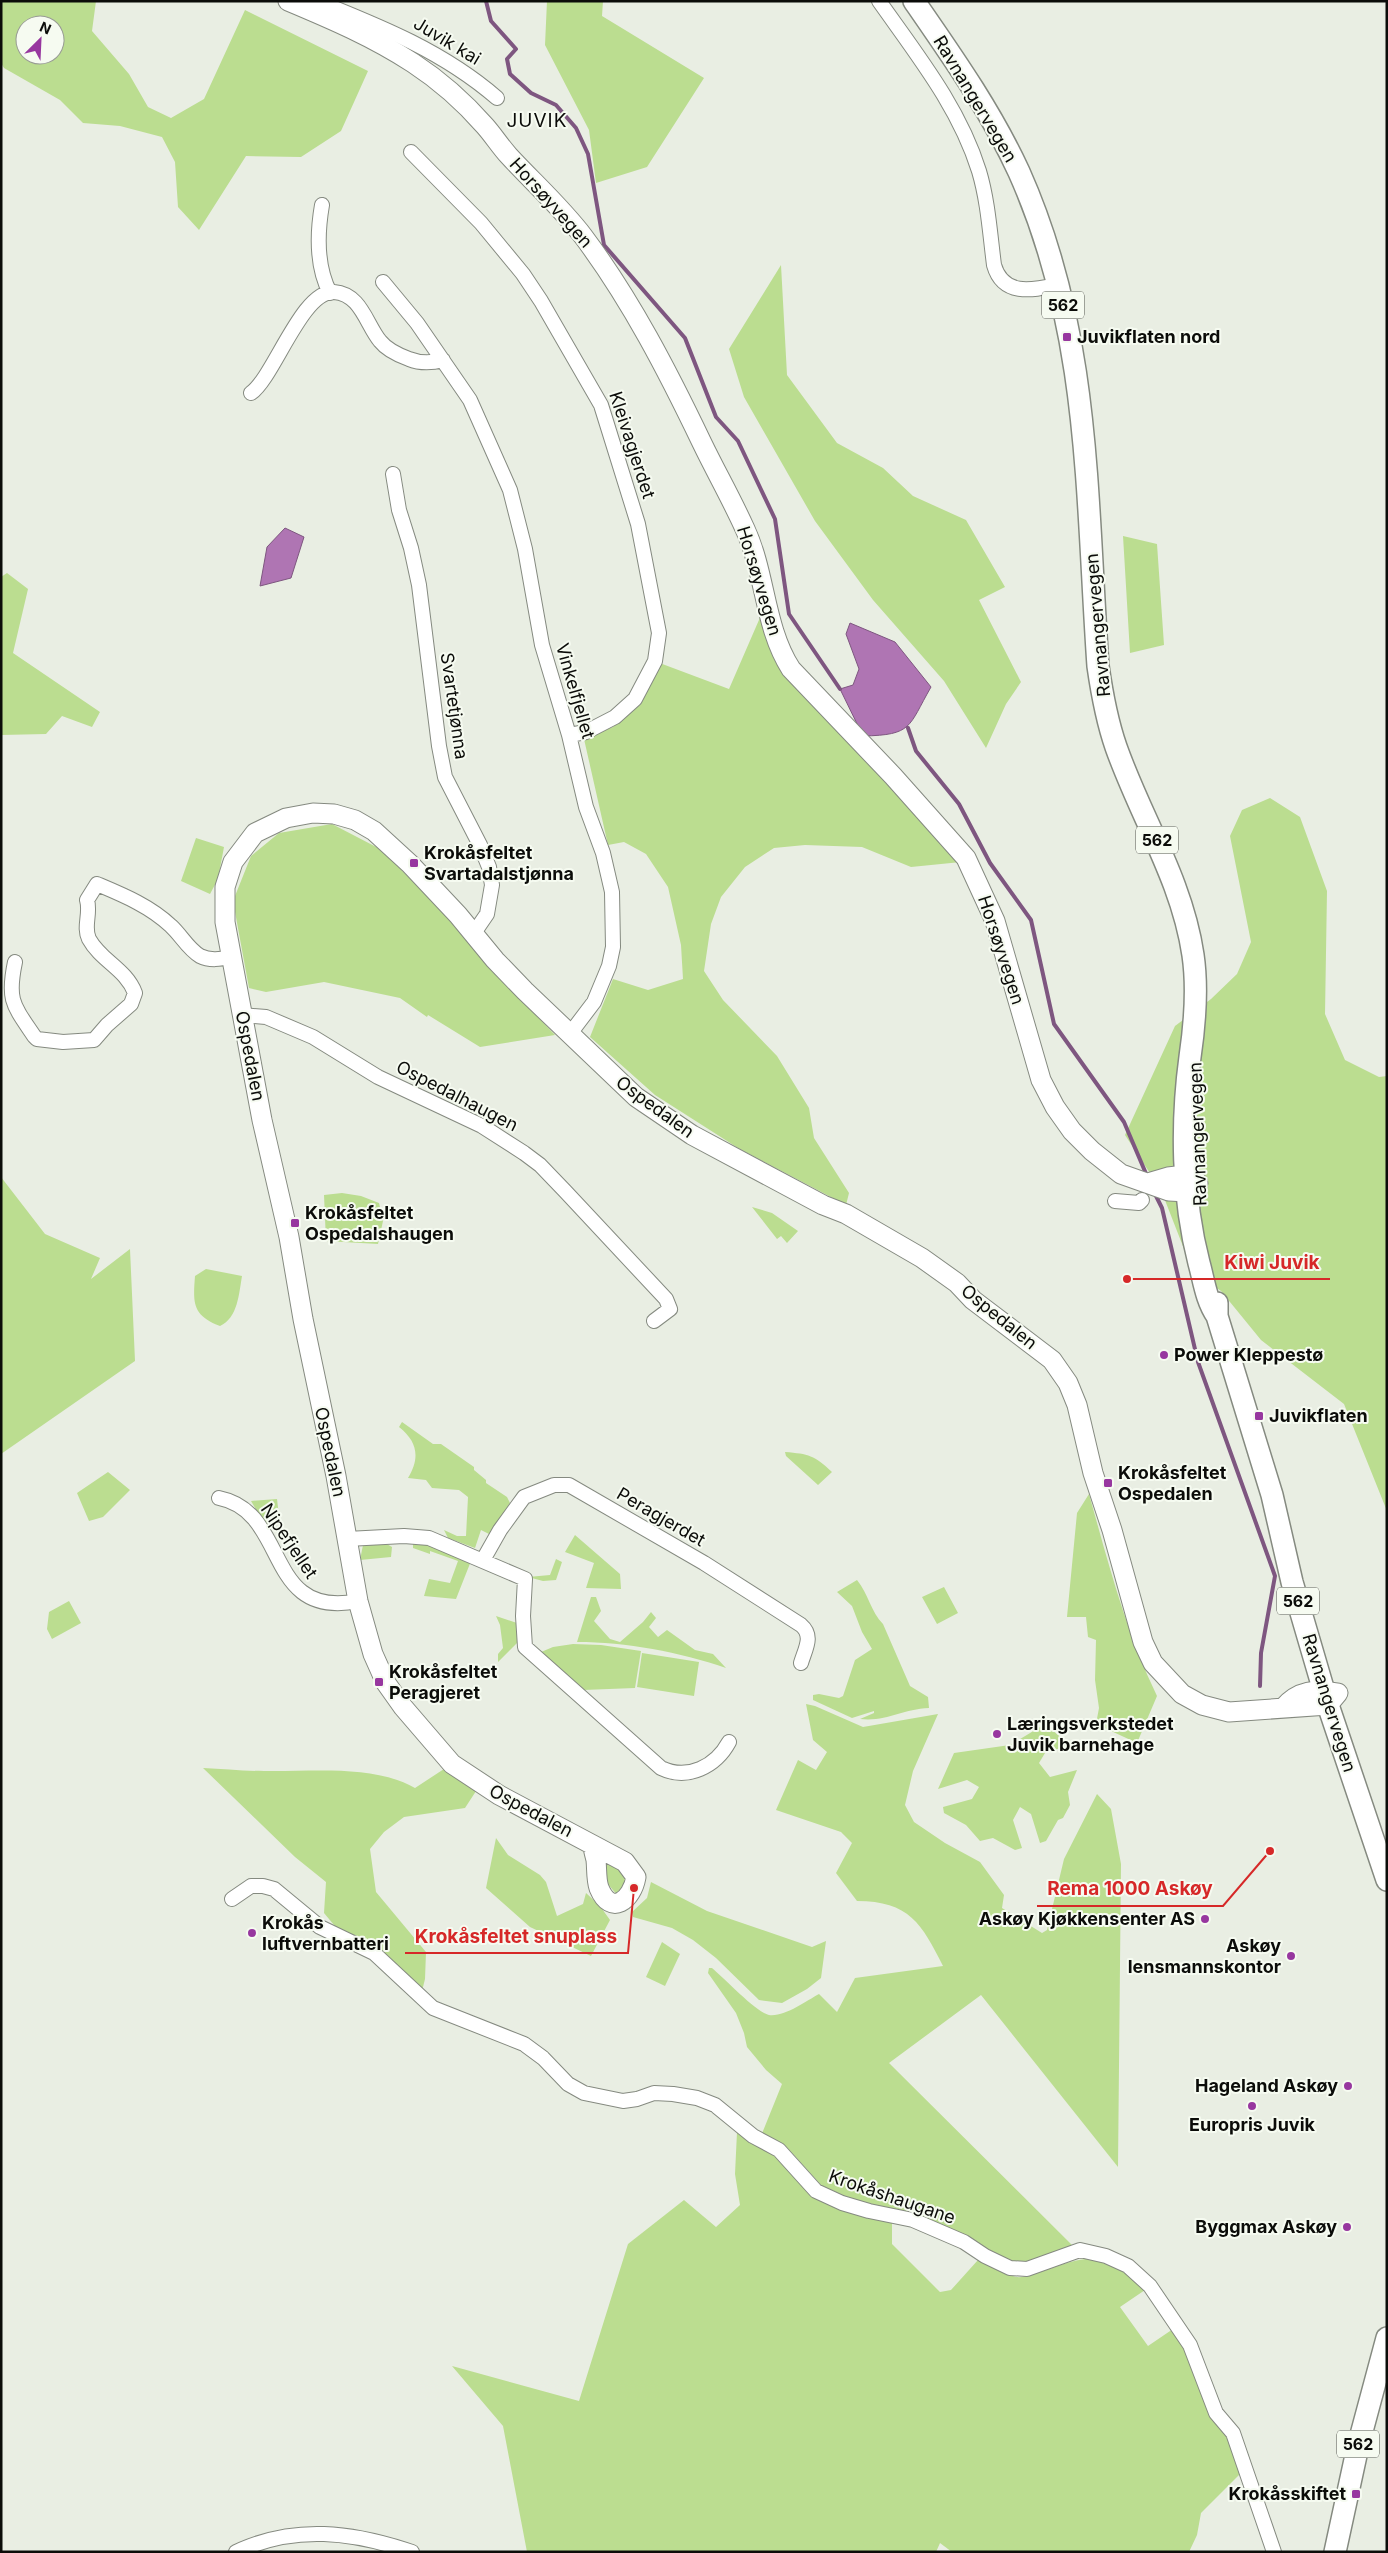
<svg xmlns="http://www.w3.org/2000/svg" width="1388" height="2553" viewBox="0 0 1388 2553" font-family="Inter,sans-serif">
	<style>
		.green { fill: #bbdd90; fill-rule: evenodd }
		.water { fill: #af75b3; stroke: #7e5680 }
		.lines { fill: none; stroke-linecap: round; stroke-linejoin: round }
		.stream { stroke: #7e5680; stroke-width: 4 }
		.street-casing { stroke: #858a80; stroke-width: 16 }
		.secondary-casing { stroke: #858a80; stroke-width: 21 }
		.primary-casing { stroke: #858a80; stroke-width: 24 }
		.street { stroke: #fff; stroke-width: 14 }
		.secondary { stroke: #fff; stroke-width: 19 }
		.primary { stroke: #fff; stroke-width: 21 }
		.poi-dot { fill: #97379f; stroke: #f6fbf1; stroke-width: 2 }
		.labels { text-anchor: middle; stroke-width: 4; stroke-linejoin: round; paint-order: stroke }
		.shield { fill: #f6fbf1; stroke: #52544f; stroke-width: 1 }
		.shield-label { font-size: 16px; font-weight: bold; fill: #0b0c09 }
		.street-label { font-size: 18px; fill: #0b0c09; stroke: #f6fbf1 }
		.poi-label { font-size: 18px; font-weight: bold; fill: #0b0c09; stroke: #f6fbf1; text-anchor: start }
		.neighbourhood-label { font-size: 19px; letter-spacing: 1px; fill: #0b0c09; stroke: #f6fbf1 }
		.leader { fill: none; stroke: #d62828; stroke-width: 2 }
		.callout-dot { fill: #d62828; stroke: #f6fbf1; stroke-width: 2 }
		.callout-label { font-size: 19px; text-anchor: middle; font-weight: bold; fill: #d62828; stroke: #f6fbf1; stroke-width: 4; stroke-linejoin: round; paint-order: stroke }
	</style>
	<rect width="100%" height="100%" fill="#e9eee3"/>
	<path class="green" d="M1,1H96L92,31L129,74L148,107L171,118L204,99L245,10L368,71L341,131L301,157L246,156L199,230L178,207L175,162L162,137L120,126L83,123L60,100L4,68L1,63ZM25,25H55V55H25Z
		M547,1H603L602,16L704,78L647,167L596,183L589,130L545,45Z
		M781,265L787,375L837,443L883,468L913,496L966,520L1005,587L979,600L1021,682L1006,704L986,748L944,681L873,600L815,521L744,397L729,349Z
		M1123,536L1157,544L1164,645L1130,653Z
		M7,573L28,589L13,653L100,712L92,727L62,716L46,734L1,735V577Z
		M762,613L775,654L961,862L911,867L862,847L805,845L774,848L745,867L721,897L711,924L704,971L723,1000L777,1056L809,1108L814,1138L849,1193L846,1205L738,1148L655,1095L590,1037L613,979L648,990L683,979L681,945L668,887L646,854L624,842L608,845L584,739L613,727L641,704L657,662L729,689Z
		M1270,798L1300,817L1327,891L1325,1014L1345,1060L1379,1077L1387,1076V1511L1344,1404L1261,1340L1221,1291L1193,1272L1161,1190L1125,1135L1175,1026L1211,999L1237,974L1251,942L1230,836L1242,810Z
		M332,824L382,850L463,933L480,956L555,1035L480,1047L428,1015L427,1017L400,998L324,982L266,992L249,988L233,901L251,856L279,833Z
		M196,838L224,847L218,879L210,894L181,881Z
		M1,1177L45,1234L100,1258L91,1279L130,1249L135,1361L1,1454Z
		M342,1193L361,1196L379,1203L383,1221L378,1244L326,1241L324,1195Z
		M752,1207L772,1213L798,1231L787,1243L781,1236L777,1239Z
		M206,1269L242,1276C239,1293 238,1318 220,1326C192,1315 193,1303 195,1276Z
		M402,1422L433,1444H441L474,1467V1470L486,1480V1483L507,1497L510,1503L491,1535L481,1530L475,1548L448,1538L444,1530L457,1536H466L468,1497L459,1490L432,1488L426,1480L408,1478C420,1458 418,1442 399,1427Z
		M785,1452C809,1454 814,1455 832,1472L818,1485L786,1456Z
		M108,1472L130,1490L103,1517L89,1521L77,1493Z
		M1089,1494C1108,1562 1126,1632 1157,1696L1137,1743L1096,1724L1099,1708L1095,1680L1096,1640L1088,1637L1086,1617H1067L1077,1513Z
		M277,1499L279,1516L267,1528L251,1501Z
		M575,1535L620,1574L621,1589L586,1588L594,1563L565,1552Z
		M385,1543L392,1547L391,1557L360,1560L363,1545Z
		M413,1543C430,1542 446,1551 461,1560L463,1557L471,1561L456,1599L424,1596L429,1579L450,1583L458,1561L430,1551V1554L413,1548Z
		M556,1559L562,1562L556,1580L543,1581L528,1577L550,1575Z
		M857,1580C868,1593 871,1612 883,1624L910,1686L928,1697L929,1708C902,1709 887,1722 860,1719L874,1713V1711L852,1718L813,1700V1695L819,1694L839,1698L843,1696L855,1660L872,1649L862,1632L852,1606L837,1592Z
		M944,1587L958,1613L937,1624L922,1597Z
		M591,1597H596L601,1611L594,1621L610,1639L620,1642L643,1622L651,1612L656,1618L649,1627L658,1637L667,1630L695,1650L713,1654L726,1668C680,1652 626,1642 577,1642Z
		M69,1601L81,1623L52,1639L47,1629L49,1612Z
		M496,1616L517,1623L519,1641L498,1662V1654L503,1648L500,1625Z
		M573,1644L601,1645L641,1651L635,1688L583,1690L541,1652L553,1647Z
		M642,1653L699,1662L694,1696L637,1687Z
		M806,1704L815,1706L863,1727L938,1714L913,1771L905,1805L914,1822L945,1843L980,1862L1004,1895L1002,1908L1042,1933L1047,1930L1064,1859L1097,1794L1111,1809L1121,1864L1118,2167L981,1995L889,2063L1074,2247L1020,2267L877,2211L821,2185L792,2153L761,2136L782,2084L766,2070L747,2047L744,2033L736,2013L708,1973L709,1968H712C723,1977 757,2013 769,2015C785,2017 806,2001 819,1994L837,2012L855,1978L943,1966C922,1924 909,1901 857,1901L836,1873L852,1843L841,1832L776,1810L798,1760L816,1770L827,1752L813,1740Z
		M1045,1724L1070,1745L1045,1753L1039,1763L1050,1777L1077,1770L1068,1792L1070,1805L1063,1818L1058,1820L1046,1841L1040,1843L1031,1814L1020,1807L1013,1820L1022,1848L1015,1850L993,1838L980,1841L966,1825L944,1813L943,1807L972,1799L979,1787L967,1780L938,1789L954,1753L1010,1745Z
		M447,1767L478,1788L465,1808L404,1817L384,1832L370,1849L376,1892L426,1952L425,1979L421,1995L344,1937L324,1913L326,1882L295,1857L203,1768C223,1769 244,1771 264,1771C311,1772 373,1764 415,1788Z
		M496,1838L508,1855L540,1875L546,1882L557,1916L583,1904L586,1893L600,1906L610,1920L591,1956L530,1927L486,1888Z
		M602,1856L630,1879L618,1896L607,1883Z
		M651,1882L707,1911L812,1947L826,1941L821,1978L807,1989L782,2003L759,2000L716,1958L693,1940L672,1928L633,1917L632,1912L647,1898Z
		M662,1942L680,1954L665,1986L646,1977Z
		M737,2132L785,2162L797,2173L881,2220L892,2223V2244L940,2292L951,2290L978,2260C989,2265 1004,2274 1016,2277C1025,2278 1034,2274 1043,2271C1091,2254 1108,2249 1145,2290L1120,2307L1148,2346L1173,2329C1204,2372 1225,2420 1243,2471L1201,2513L1197,2535L1189,2552H952L940,2543L936,2552H527L503,2426L452,2366L579,2401L628,2244L684,2200L716,2227L740,2205L735,2174Z"/>
	<path class="water" d="M285,528L304,537L291,578L260,586L267,547Z
		M850,623L895,642L931,687C908,727 913,735 863,736L840,689L853,685L859,669L846,634Z"/>
	<g class="lines">
		<path class="stream" d="M486,1L491,21L516,49L507,59L510,74L531,93L556,105L576,128L588,154L604,245L685,338L716,417L738,441L775,519L789,614L840,689
			M908,728L916,751L959,804L990,863L1031,920L1054,1024L1124,1122L1147,1176
			M1155,1194L1162,1208L1198,1362L1275,1576L1261,1653L1260,1686"/>
		<defs>
			<path id="street" d="M317,1C382,27 444,52 497,98
				M879,1C917,55 959,107 979,171C988,201 990,234 994,265C1003,297 1033,290 1058,285
				M411,152L481,223L523,274L541,301L601,405L638,524L659,633L655,661L635,699L615,717L586,732L569,735
				M322,205C317,234 316,266 330,293
				M383,282L417,323L470,400L510,490L525,549L542,645L569,735L586,807L603,853L612,892L613,947L609,966L594,1002L569,1035
				M251,393C274,377 302,290 334,292C361,294 366,324 380,341C387,350 398,355 409,359C419,363 432,363 443,360
				M393,474L399,510L411,548L419,585L439,746L445,777L480,845L489,867L492,885L487,914L474,933
				M15,962C7,1000 13,1005 34,1036L37,1039L63,1042L94,1040L107,1025L131,1004L135,993C126,969 101,961 89,939C83,927 91,913 87,900L97,884C123,895 150,906 171,926C181,935 188,949 200,956C210,961 221,959 231,957
				M242,1015L266,1017L313,1037L378,1077L482,1126L524,1153L540,1165L565,1191L666,1299L670,1309L654,1321
				M1115,1201L1139,1203L1142,1200
				M219,1498C290,1512 263,1620 358,1601
				M347,1539L404,1536L429,1538L525,1579L523,1616L525,1647L661,1768C688,1781 716,1766 729,1742
				M483,1560L500,1530L524,1497L554,1485H569L704,1563L801,1625C814,1636 805,1649 801,1663
				M232,1899L251,1886H263L274,1889L320,1927L374,1953L433,2008L524,2044L543,2058L568,2084L584,2093L623,2101L637,2099L654,2093L673,2094L697,2098L715,2105L753,2136L779,2150L816,2191L842,2203L869,2211L913,2220L964,2242L985,2256L1010,2268L1027,2269L1080,2250L1106,2256L1128,2266L1150,2286L1190,2345L1216,2413L1233,2433L1274,2552
				M236,2552C295,2524 353,2532 412,2552"/>
			<path id="secondary" d="M288,1C331,19 373,37 413,63C439,80 464,102 485,126C493,135 500,146 509,156C534,183 561,207 583,236C631,300 668,372 702,443C716,472 732,500 745,529C766,574 764,627 791,669L893,776L966,858L995,921L1041,1080L1055,1107L1072,1131L1092,1151L1121,1174L1169,1191L1187,1192L1198,1183L1186,1175L1168,1177L1151,1182
				M593,1845C593,1850 595,1855 596,1860C597,1869 596,1879 599,1888C611,1917 632,1900 636,1877L625,1862L499,1795L452,1764L403,1707L386,1683L373,1654L358,1601L336,1476L303,1319L289,1237L262,1120L225,922V887L233,862L255,833L286,818L313,813L334,814L355,820L374,831L410,864L458,915L495,960L525,991L636,1097L692,1135L823,1205L846,1214L922,1258L957,1283L973,1300L1052,1360L1068,1383L1077,1405L1093,1473L1112,1530L1143,1642L1153,1663L1182,1694L1202,1705L1229,1712L1328,1705L1338,1693C1316,1689 1298,1690 1283,1708"/>
			<path id="primary" d="M914,1C952,56 991,111 1019,172C1091,333 1086,495 1098,666C1102,694 1107,721 1116,747C1141,818 1182,880 1193,955C1198,989 1195,1023 1190,1057C1181,1123 1182,1198 1199,1263C1204,1281 1206,1300 1217,1316
				M1217,1303V1316L1272,1495L1292,1582L1328,1705L1387,1880
				M1335,2552L1358,2446L1387,2338"/>
		</defs>
		<use href="#street" class="street-casing"/>
		<use href="#secondary" class="secondary-casing"/>
		<use href="#primary" class="primary-casing"/>
		<use href="#street" class="street"/>
		<use href="#secondary" class="secondary"/>
		<use href="#primary" class="primary"/>
	</g>
	<g class="poi-dot">
		<rect x="1062" y="332" width="10" height="10" rx="2.5"/>
		<rect x="409" y="858" width="10" height="10" rx="2.5"/>
		<rect x="290" y="1218" width="10" height="10" rx="2.5"/>
		<circle cx="1164" cy="1355" r="5"/>
		<rect x="1254" y="1411" width="10" height="10" rx="2.5"/>
		<rect x="1103" y="1478" width="10" height="10" rx="2.5"/>
		<rect x="374" y="1677" width="10" height="10" rx="2.5"/>
		<circle cx="997" cy="1734" r="5"/>
		<circle cx="1205" cy="1919" r="5"/>
		<circle cx="252" cy="1933" r="5"/>
		<circle cx="1291" cy="1956" r="5"/>
		<circle cx="1348" cy="2086" r="5"/>
		<circle cx="1252" cy="2106" r="5"/>
		<circle cx="1347" cy="2227" r="5"/>
		<rect x="1351" y="2489" width="10" height="10" rx="2.5"/>
	</g>
	<g class="labels">
		<g class="shield">
			<rect x="1042" y="291.5" width="42" height="27" rx="4"/>
			<rect x="1136" y="826.5" width="42" height="27" rx="4"/>
			<rect x="1277" y="1587.5" width="42" height="27" rx="4"/>
			<rect x="1337" y="2430.5" width="42" height="27" rx="4"/>
		</g>
		<g class="shield-label">
			<text x="1063" y="311">562</text>
			<text x="1157" y="846">562</text>
			<text x="1298" y="1607">562</text>
			<text x="1358" y="2450">562</text>
		</g>
		<g class="street-label">
			<text transform="translate(447 41) rotate(31)" y="6">Juvik kai</text>
			<text transform="translate(975 99) rotate(59)" y="6">Ravnangervegen</text>
			<text transform="translate(551 203) rotate(48)" y="6">Horsøyvegen</text>
			<text transform="translate(632 445) rotate(72)" y="6">Kleivagjerdet</text>
			<text transform="translate(759 581) rotate(73)" y="6">Horsøyvegen</text>
			<text transform="translate(1098 625) rotate(-95)" y="6">Ravnangervegen</text>
			<text transform="translate(575 691) rotate(74)" y="6">Vinkelfjellet</text>
			<text transform="translate(454 706) rotate(82)" y="6">Svartetjønna</text>
			<text transform="translate(1001 950) rotate(72)" y="6">Horsøyvegen</text>
			<text transform="translate(250 1056) rotate(79)" y="6">Ospedalen</text>
			<text transform="translate(457 1096) rotate(27)" y="6">Ospedalhaugen</text>
			<text transform="translate(655 1107) rotate(36)" y="6">Ospedalen</text>
			<text transform="translate(1198 1134) rotate(-92)" y="6">Ravnangervegen</text>
			<text transform="translate(999 1317) rotate(39)" y="6">Ospedalen</text>
			<text transform="translate(330 1452) rotate(78)" y="6">Ospedalen</text>
			<text transform="translate(661 1517) rotate(30)" y="6">Peragjerdet</text>
			<text transform="translate(289 1541) rotate(56)" y="6">Nipefjellet</text>
			<text transform="translate(1329 1703) rotate(73)" y="6">Ravnangervegen</text>
			<text transform="translate(531 1811) rotate(28)" y="6">Ospedalen</text>
			<text transform="translate(892 2197) rotate(19)" y="6">Krokåshaugane</text>
		</g>
		<g class="poi-label">
			<text x="1077" y="343">Juvikflaten nord</text>
			<text x="424" y="859">Krokåsfeltet<tspan x="424" dy="21">Svartadalstjønna</tspan></text>
			<text x="305" y="1219">Krokåsfeltet<tspan x="305" dy="21">Ospedalshaugen</tspan></text>
			<text x="1174" y="1361">Power Kleppestø</text>
			<text x="1269" y="1422">Juvikflaten</text>
			<text x="1118" y="1479">Krokåsfeltet<tspan x="1118" dy="21">Ospedalen</tspan></text>
			<text x="389" y="1678">Krokåsfeltet<tspan x="389" dy="21">Peragjeret</tspan></text>
			<text x="1007" y="1730">Læringsverkstedet<tspan x="1007" dy="21">Juvik barnehage</tspan></text>
			<text x="1195" y="1925" text-anchor="end">Askøy Kjøkkensenter AS</text>
			<text x="262" y="1929">Krokås<tspan x="262" dy="21">luftvernbatteri</tspan></text>
			<text x="1281" y="1952" text-anchor="end">Askøy<tspan x="1281" dy="21">lensmannskontor</tspan></text>
			<text x="1338" y="2092" text-anchor="end">Hageland Askøy</text>
			<text x="1252" y="2131" text-anchor="middle">Europris Juvik</text>
			<text x="1337" y="2233" text-anchor="end">Byggmax Askøy</text>
			<text x="1346" y="2500" text-anchor="end">Krokåsskiftet</text>
		</g>
		<g class="neighbourhood-label">
			<text x="537" y="127">JUVIK</text>
		</g>
	</g>
	<path class="leader" d="M1127 1279L1215 1279H1330M1270 1851L1223 1906H1037M634 1888L628 1953H405"/>
	<g class="callout-dot">
		<circle cx="1127" cy="1279" r="5"/>
		<circle cx="1270" cy="1851" r="5"/>
		<circle cx="634" cy="1888" r="5"/>
	</g>
	<g class="callout-label">
		<text x="1272" y="1269">Kiwi Juvik</text>
		<text x="1130" y="1895">Rema 1000 Askøy</text>
		<text x="516" y="1943">Krokåsfeltet snuplass</text>
	</g>
	<rect width="1388" height="2553" fill="none" stroke="#0b0c09" stroke-width="5"/>
	<g transform="translate(40 40) rotate(24)"><circle r="24" fill="#f6fbf1" stroke="#989b94"/>
	<path d="M0-4L9 19L0 12L-9 19Z" fill="#97379f"/>
	<text y="-8" font-size="14" font-weight="bold" text-anchor="middle" fill="#0b0c09">N</text>
	</g>
</svg>
